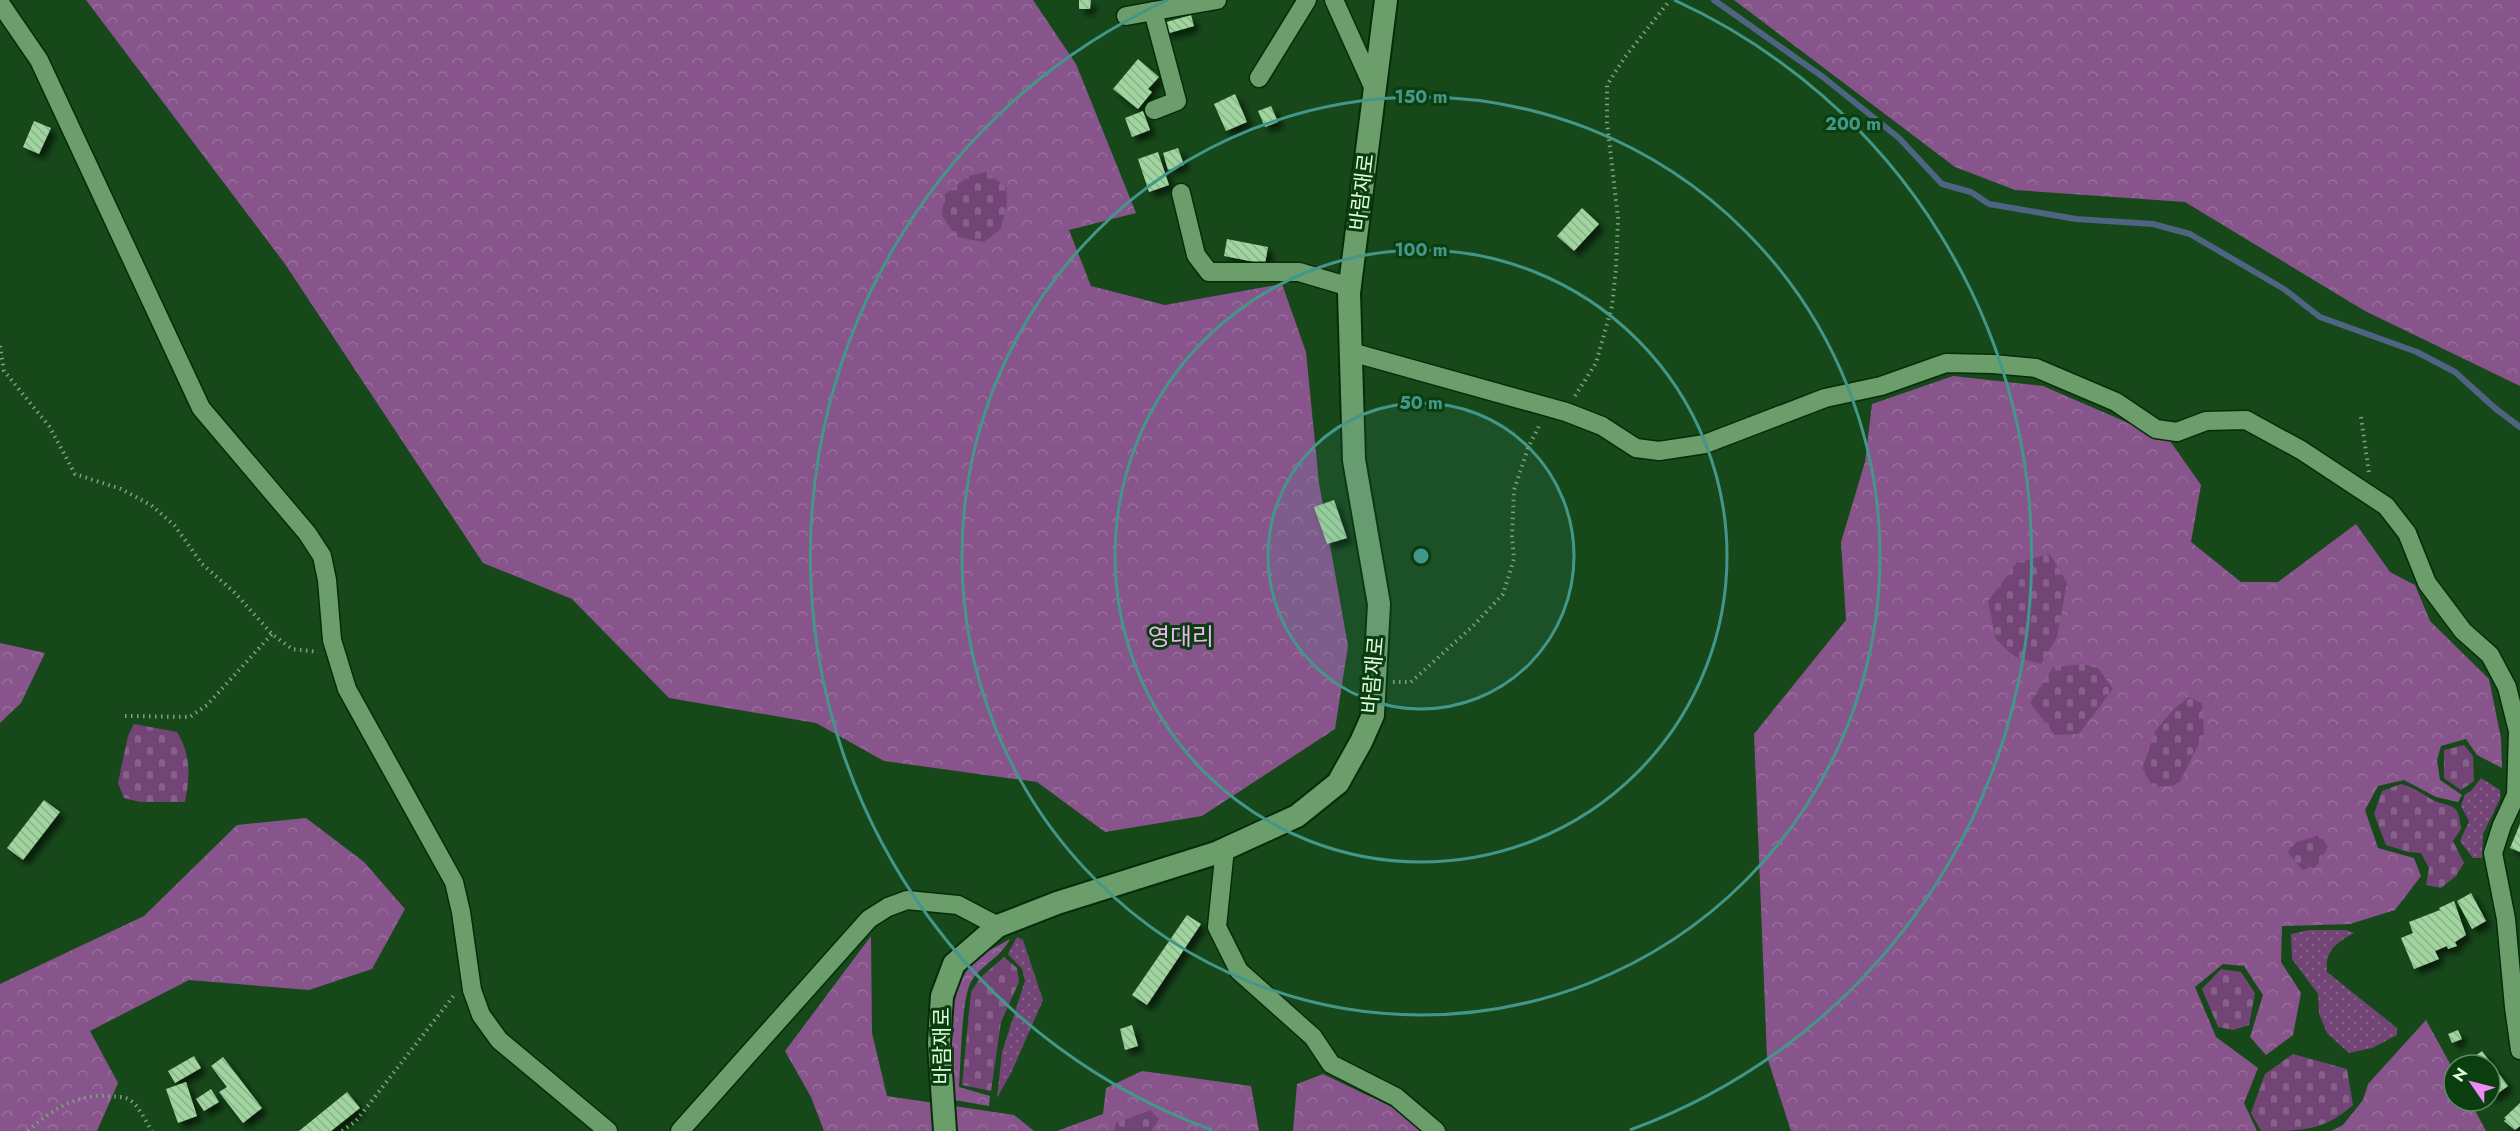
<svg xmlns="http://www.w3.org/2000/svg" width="2520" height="1131" viewBox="0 0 2520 1131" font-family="Jost,'Noto Sans KR',sans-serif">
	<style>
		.grass { fill: url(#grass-dots) }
		.forest { fill: url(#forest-crowns) }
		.cemetery { fill: url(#cemetery-stones) }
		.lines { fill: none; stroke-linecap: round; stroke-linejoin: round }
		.stream { stroke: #4e6482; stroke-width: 6 }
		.building { fill: url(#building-back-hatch); filter: url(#shadow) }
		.minor-casing { stroke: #062c09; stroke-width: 21 }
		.tertiary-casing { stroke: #062c09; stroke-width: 26 }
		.path { stroke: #7da37e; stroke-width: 4; stroke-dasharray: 1.5 4.5; stroke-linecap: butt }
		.minor { stroke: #6b9e6b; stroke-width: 18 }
		.tertiary { stroke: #6b9e6b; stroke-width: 22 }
		.ring { fill: none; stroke: #43978a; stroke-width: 3 }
		.labels { text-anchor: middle; stroke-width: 6; stroke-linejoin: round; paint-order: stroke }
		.street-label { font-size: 21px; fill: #e0fbdf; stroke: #0a3e0e }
		.quarter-label { font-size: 24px; fill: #ebb4ef; stroke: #0a3e0e }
		.centre { fill: #43978a; stroke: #0a3e0e; stroke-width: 3 }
		.ring-label { font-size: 18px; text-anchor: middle; font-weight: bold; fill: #43978a; stroke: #0a3e0e; stroke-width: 6; stroke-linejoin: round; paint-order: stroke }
	</style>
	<defs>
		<pattern id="grass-dots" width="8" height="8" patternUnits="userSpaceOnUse" patternTransform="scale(1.5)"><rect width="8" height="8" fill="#734577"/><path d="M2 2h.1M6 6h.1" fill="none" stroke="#87618a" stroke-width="1.8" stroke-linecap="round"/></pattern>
		<pattern id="forest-crowns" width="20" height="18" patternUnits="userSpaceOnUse" patternTransform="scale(1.5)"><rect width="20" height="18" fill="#87558b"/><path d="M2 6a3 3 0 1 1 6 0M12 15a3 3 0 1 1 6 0" fill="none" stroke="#986e9b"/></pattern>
		<pattern id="cemetery-stones" width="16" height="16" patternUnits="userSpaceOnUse" patternTransform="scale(1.5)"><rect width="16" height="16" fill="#734577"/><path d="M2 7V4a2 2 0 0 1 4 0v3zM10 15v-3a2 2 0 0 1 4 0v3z" fill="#87618a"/></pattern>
		<pattern id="building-back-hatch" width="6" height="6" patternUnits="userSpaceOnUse" patternTransform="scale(1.5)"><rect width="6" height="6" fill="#a0d59f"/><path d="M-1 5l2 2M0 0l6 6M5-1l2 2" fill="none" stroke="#89b288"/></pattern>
		<filter id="shadow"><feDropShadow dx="5.5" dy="5.5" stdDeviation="3" flood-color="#0009"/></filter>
	</defs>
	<rect width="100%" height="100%" fill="#17481a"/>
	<path class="grass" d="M2481,778L2500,790V799L2483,834L2482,858H2473L2460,841L2469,821L2461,806L2465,794L2471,791Z
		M2309,930H2346L2354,933C2336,943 2325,950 2327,972L2397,1028V1035L2372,1048L2349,1053L2327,1033L2319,1014L2318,994L2292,959L2291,934Z
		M1017,937L1023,940L1043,1000L1012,1071L997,1098L1002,1052L1025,981L1022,969L1008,954Z"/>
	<path class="forest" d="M86,0H1033L1076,64L1136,213L1069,230L1091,286L1165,305L1282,284L1306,352L1319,483L1348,646L1335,729L1202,816L1105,832L1037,782L884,761L816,723L669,698L572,599L483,563L285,264Z
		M1734,0H2520V386L2365,311L2185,202L2015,190L1955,167Z
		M1953,376L2043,386L2170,441L2201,485L2191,542L2241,582H2278L2356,524L2390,572L2415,585L2430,621L2489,679L2501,738L2502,768L2477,755L2466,739L2441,746L2437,760L2440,780L2462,795L2458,802L2436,797L2404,780L2378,786L2365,810L2378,848L2414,858L2421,876L2395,910L2350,924L2282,926L2281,962L2301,993L2293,1035L2266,1055L2250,1037L2263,995L2244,966L2223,964L2195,987L2216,1037L2258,1068L2244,1103L2257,1131H1791L1767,1057L1754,734L1846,620L1841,542L1865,462L1872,404Z
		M0,643L45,653L21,703L0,723Z
		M306,818L364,862L405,909L372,969L309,990L189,980L90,1031L118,1083L97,1131H0V984L144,916L237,825Z
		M871,936L872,1033L887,1096L1014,1115L1034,1131H824L811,1097L785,1051Z
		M1010,939C1001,957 983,964 972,980C961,996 961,1064 959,1087L990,1096L989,1106L954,1100C953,1056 942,997 974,961C982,952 999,946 1010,939Z
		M2426,1020L2454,1071V1101H2470L2486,1131H2331L2343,1125L2363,1100L2368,1084Z
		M1142,1071L1251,1086L1259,1131H1057L1103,1114L1106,1088Z
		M1323,1074L1394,1108L1421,1131H1293L1297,1084Z"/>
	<path class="cemetery" d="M986,172L1006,187L1007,203L1001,229L984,242L957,237L942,216L944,195L969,176Z
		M2050,554L2067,583L2057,637L2041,664L2014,656L1996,640L1988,601L2017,562Z
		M2083,664L2098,668L2113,689L2079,734L2055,735L2030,703L2053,667Z
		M2188,697L2202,703L2204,734L2178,785L2153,787L2142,769L2155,731L2173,710Z
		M134,724L177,732C191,754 190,777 185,802H140L124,798L118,783L128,736Z
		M2464,745L2473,756L2474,781L2461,790L2444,778V750Z
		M2401,784C2413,787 2421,793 2431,799C2452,810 2458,799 2461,829L2453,841L2464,863L2456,876L2441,888L2426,885L2429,868L2421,853L2408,852L2386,845L2374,814L2382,791Z
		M2320,835L2328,847L2316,867L2302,870L2287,851L2297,842Z
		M1004,957L1017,968L1019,982L1001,1022L991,1091L962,1085L971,992L980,978Z
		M2221,969L2241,972L2255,993L2249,1025L2233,1030L2218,1027L2202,989Z
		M2293,1054L2347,1069L2353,1105C2324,1131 2301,1131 2261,1131L2251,1113L2265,1074Z
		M1150,1110L1159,1119L1151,1131H1114L1116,1123Z"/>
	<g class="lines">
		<path class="stream" d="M1714,0L1823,77L1899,138L1942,184L1971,192L1989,204L2076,219L2153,224L2190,234L2284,289L2320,317L2417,352L2455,372L2496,409L2520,427"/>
	</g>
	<path class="building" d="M1079,0H1091L1090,9H1079Z
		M1191,15L1194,26L1166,34L1163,23Z
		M1138,59L1159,77L1148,89L1152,92L1138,109L1113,89Z
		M1235,94L1247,122L1226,131L1214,104Z
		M1271,106L1278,122L1265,127L1258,111Z
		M1143,111L1150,130L1132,137L1125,118Z
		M34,121L51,128L39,154L23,147Z
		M1178,148L1184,165L1168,170L1163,153Z
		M1158,152L1169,185L1149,192L1138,159Z
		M1582,208L1599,224L1574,251L1557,236Z
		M1227,239L1268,247L1265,264L1224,256Z
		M1334,500L1347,538L1327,544L1314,507Z
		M44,800L60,812L23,860L7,848Z
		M2520,824V852L2510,848Z
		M2471,893L2486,921L2472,929L2457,901Z
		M2454,901L2466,935L2455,942L2457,946L2448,949L2447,946L2435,951L2439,959L2414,969L2401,938L2413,933L2409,922L2440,910L2439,908Z
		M1187,915L1201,924L1147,1005L1132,995Z
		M1132,1025L1138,1046L1125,1050L1120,1029Z
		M2458,1030L2462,1039L2452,1043L2448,1034Z
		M2482,1051L2508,1086L2490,1099V1065H2463Z
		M194,1056L201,1068L175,1083L168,1071Z
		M223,1057L262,1108L243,1123L219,1092L227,1087L211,1066Z
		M186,1082L197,1116L178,1123L166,1089Z
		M211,1089L219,1102L204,1111L196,1099Z
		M347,1092L360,1108L331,1131H299Z
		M2520,1103V1126L2515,1130L2504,1121L2506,1119L2504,1118Z"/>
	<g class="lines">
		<defs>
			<path id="minor" d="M1334,0L1375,91
				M0,3L39,60L201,408L307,533L322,556L327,580L332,640L347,689L454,882L461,912L472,990L481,1015L499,1040L608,1131
				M1153,11L1177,101L1154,110
				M1126,16L1217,0
				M1259,78L1307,0
				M1181,193L1196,255L1209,272H1299L1350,287
				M1351,352L1566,412L1602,426L1636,448L1659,451L1705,444L1825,398L1881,386L1946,363L1993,364L2036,368L2116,402L2156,429L2177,432L2206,421L2246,420L2301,450L2386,506L2407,533L2427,583L2463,631L2490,655L2507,687L2518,731L2516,795L2502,825L2493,853L2506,919L2514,1007L2520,1050
				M1225,848L1217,927L1239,971L1313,1037L1331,1064L1396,1097L1436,1131
				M680,1131L869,919L888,907L907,900L958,905L998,926"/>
			<path id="tertiary" d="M945,1131L939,1043L942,996L954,964L998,926L1057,903L1216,853L1297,816L1338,783L1361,742L1373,715L1379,604L1354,460L1349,293L1386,0"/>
		</defs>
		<use href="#minor" class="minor-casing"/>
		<use href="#tertiary" class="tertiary-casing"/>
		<path class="path" d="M0,346L4,371L49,426L75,474L121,489L151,505L175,526L202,564L234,592L272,634L292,649L318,652
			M1575,396L1596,363L1612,306L1616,268L1618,218L1607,122V85L1625,57L1670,0
			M2361,417L2369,473
			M1393,682H1411L1473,626L1503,594L1514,559L1512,536L1514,490L1528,448L1540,424
			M125,716L190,717L207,705L272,634
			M28,1131C51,1110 76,1094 108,1096C116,1097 123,1096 130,1100C139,1106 146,1122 152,1131
			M342,1131L356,1121L455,994"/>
		<use href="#minor" class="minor"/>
		<use href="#tertiary" class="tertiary"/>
	</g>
	<circle cx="1421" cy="556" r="153" fill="#43978a" fill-opacity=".12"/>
	<g class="ring">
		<circle cx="1421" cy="556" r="153"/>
		<circle cx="1421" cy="556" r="306"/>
		<circle cx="1421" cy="556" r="459"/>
		<path d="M1212 1130A611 611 0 0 1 1168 0M1674 0A611 611 0 0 1 1630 1130"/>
	</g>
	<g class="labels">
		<g class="street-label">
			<text transform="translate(1362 192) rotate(-83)" y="7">바람재로</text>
			<text transform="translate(1373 675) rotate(-85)" y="7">바람재로</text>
			<text transform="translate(942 1046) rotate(-90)" y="7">바람재로</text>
		</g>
		<g class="quarter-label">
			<text x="1181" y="645">영대리</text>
		</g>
	</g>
	<circle cx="1421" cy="556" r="9" class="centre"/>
	<g class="ring-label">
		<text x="1421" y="103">150 m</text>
		<text x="1853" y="130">200 m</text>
		<text x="1421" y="256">100 m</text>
		<text x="1421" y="409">50 m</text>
	</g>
	<g transform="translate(2472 1083) rotate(305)"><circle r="28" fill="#0a3e0e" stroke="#608a62" stroke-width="1.5"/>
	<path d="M0-4.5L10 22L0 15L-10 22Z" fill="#ef8bf7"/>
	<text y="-9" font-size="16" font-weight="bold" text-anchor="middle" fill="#e0fbdf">N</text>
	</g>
</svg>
